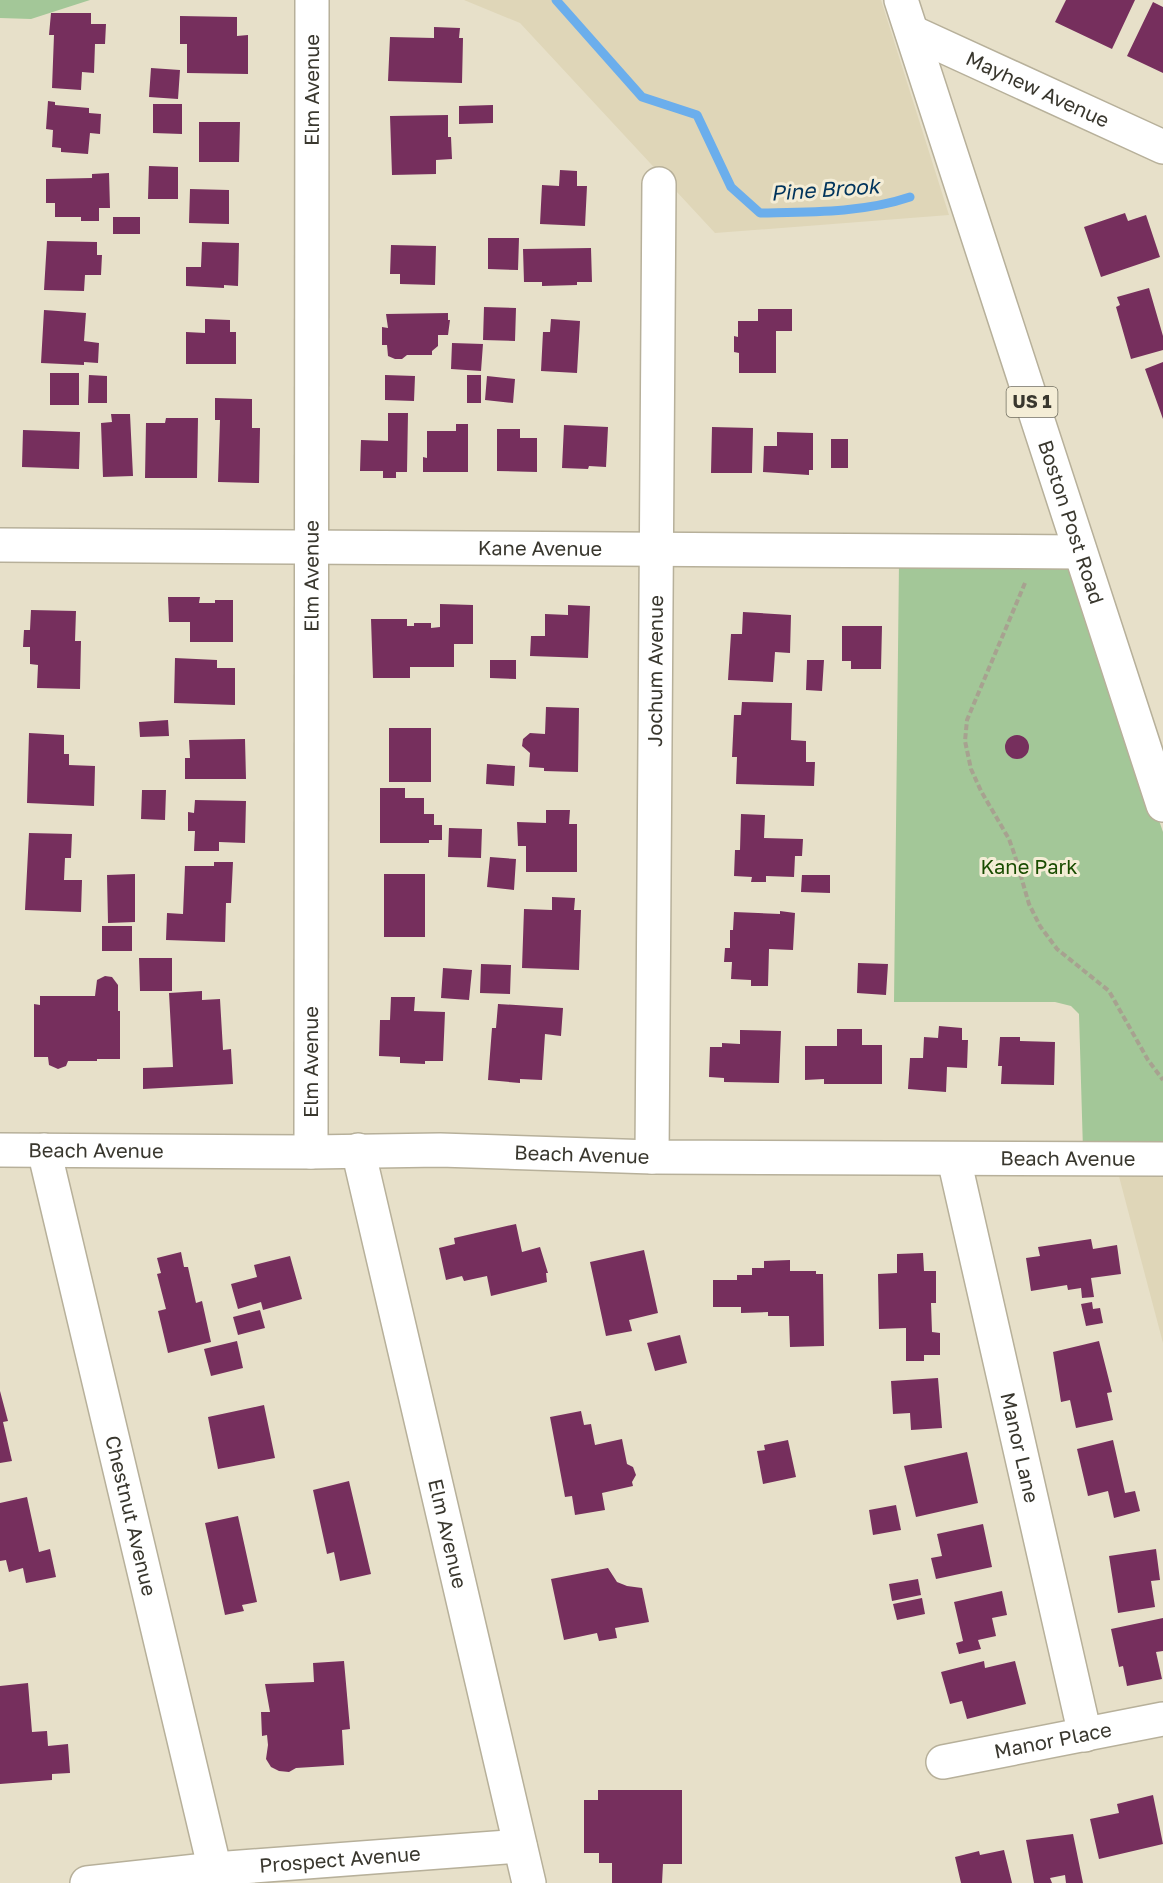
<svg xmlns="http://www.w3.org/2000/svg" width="1163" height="1883" viewBox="0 0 1163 1883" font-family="'Golos Text',sans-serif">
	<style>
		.built { fill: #dfd6b8 }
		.green { fill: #a3c798 }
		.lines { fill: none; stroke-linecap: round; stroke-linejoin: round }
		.stream { stroke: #6baeec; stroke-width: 9 }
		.building { fill: #762f5d }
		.minor-casing { stroke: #b7b09a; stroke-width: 36 }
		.major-casing { stroke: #b7b09a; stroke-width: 36 }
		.path { stroke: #a7a290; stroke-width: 4; stroke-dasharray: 6 3; stroke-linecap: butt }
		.minor { stroke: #fff; stroke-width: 33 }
		.major { stroke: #fff; stroke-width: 33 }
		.labels { text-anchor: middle; stroke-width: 6; stroke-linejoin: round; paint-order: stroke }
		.shield { fill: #f4edd6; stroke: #716e60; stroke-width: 1.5 }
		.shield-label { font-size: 18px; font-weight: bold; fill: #39372e }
		.street-label { font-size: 20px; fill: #39372e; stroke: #f4edd6 }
		.park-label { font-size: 20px; fill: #194c00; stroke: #f4edd6 }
		.water-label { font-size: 21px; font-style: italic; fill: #00345c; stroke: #f4edd6 }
	</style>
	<rect width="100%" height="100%" fill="#e7e0c9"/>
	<path class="built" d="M464,0H881L949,215L715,233L520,23Z
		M1112,1150L1163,1151V1343Z"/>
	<path class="green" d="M0,0H90L31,19L0,18Z
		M899,562H1071L1163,832V1151L1083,1150L1079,1014L1071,1006L1055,1002H894Z"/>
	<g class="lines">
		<path class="stream" d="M556,0L642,97L697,115L731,187L760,213C809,212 863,213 910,197"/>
	</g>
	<path class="building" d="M1066,0H1135L1112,49L1055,22Z
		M1153,2L1163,7V73L1127,56Z
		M51,13H91V24H106L105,44H95L94,73L82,72L81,90L52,88L54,35H49Z
		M180,16L237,17V36L248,35V74L187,73V44H180Z
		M434,27L460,28L459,38H463L462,83L388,81L390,37L434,38Z
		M151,68L180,70L178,99L149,97Z
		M48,101L55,102V105L89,108V113L101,114L100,134L90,133L88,154L61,152V148L52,147L53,130L46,129Z
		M153,104H182V134L153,133Z
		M493,105V123L459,124V106Z
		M448,115V137H451L452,159L436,160V174L392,175L390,116Z
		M199,122H240L239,162H199Z
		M149,166L178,167V199H148Z
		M560,170L577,171V186H587L585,226L540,224L542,185L559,186Z
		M109,173L110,208H99V221H81V217H55V203H46V179L92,178V174Z
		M190,189L229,190V224L189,223Z
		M1125,213L1128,221L1146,215L1160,257L1101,277L1084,227Z
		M113,217H140V234H113Z
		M488,238H519L518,270L488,269Z
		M47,241L97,242V255H102L101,275H85L84,291L44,290Z
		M202,242L239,243L238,286L224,285V288L186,286V267H201Z
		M391,245L436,246L435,285L400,284V274H390Z
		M591,248L592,282H577V285L542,286V282H524L523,249Z
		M1149,288L1163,336V350L1131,359L1116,307L1120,305L1117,297Z
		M484,307L516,308L515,341L483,340Z
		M758,309H792V331H776V373H739V353L734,352V336L738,337V321H758Z
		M44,310L86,313L84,341L99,343L98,363L84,362V365L41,363Z
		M448,313V320H450L448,335H438V346L432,351V355H407L402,359H395L388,356L387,345H382V327L388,328L386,314Z
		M205,319L230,320V332H236V364H186V332L205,333Z
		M551,319L580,321L577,373L541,371L543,332H550Z
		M452,343L483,344L481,371L451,369Z
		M1163,362V419L1145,369Z
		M50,373H79V405H50Z
		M89,375L107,376V403H88Z
		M385,375L415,376L414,401L385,400Z
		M467,375H481V403H467Z
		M487,376L515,379L513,403L485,400Z
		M215,398L252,399V428H260L259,483L218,482L220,420H215Z
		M388,413H408L407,472H396V478H383V471H360L361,440L388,441Z
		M111,414H130L133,476L103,477L101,423L112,422Z
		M166,418H198L197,478H145L146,423H165Z
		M456,424H468V472H423V457L427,458V431H456Z
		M564,425L608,427L606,467L589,466L588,469L562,468Z
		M712,427L753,428L752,473H711Z
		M497,429H520V438H537V472L497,471Z
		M23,430L80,432L79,469L22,467Z
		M777,432L813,433V470H809V475L763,472L764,446H777Z
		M831,439H848V468H831Z
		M168,597H200L199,603H215V600H233V642H190V622H169Z
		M440,604L473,605V644H454V667H410V678H373L371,619H407V626H414V623H431V628L440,627Z
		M568,605L590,606L588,658L530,656L531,636H545V614L568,615Z
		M31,610L76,611L75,641H81L80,689L37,688L38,665L30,664V647H23L24,630H30Z
		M743,612L791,615L790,653L775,652L773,682L728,680L731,634H742Z
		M842,626H882L881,669H851V661H842Z
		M175,658L217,660V668H235V705L174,703Z
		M490,660H516V679L490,678Z
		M807,660H824L822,691L806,690Z
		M742,702L792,703L791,740L806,741V762H815L814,786L736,784L737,757H732L734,715H741Z
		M546,707L579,708L578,772L544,771V768L529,767L530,753L522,746L523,739L530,733L545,734Z
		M168,720L169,736L140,737L139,722Z
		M389,728H431V782H389Z
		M29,733L64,735V754H69V765L95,766L94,806L27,803Z
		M1005 747a12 12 0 1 1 24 0a12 12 0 1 1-24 0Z
		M245,739L246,779H185V758H190L189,740Z
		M487,764L515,766L514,786L486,784Z
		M380,788H405V798H424V814H434V825H442V840H429V843H380Z
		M142,790H166L165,820L141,819Z
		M195,800L246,801L245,843L219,842V851H194L195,831H188V812L194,813Z
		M546,810H570L569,824H577V872H526V846H518L517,822L546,823Z
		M741,814L765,815L764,838L803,839L802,856H795L794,877L766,876V882H751L752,877L734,876L735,850H740Z
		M449,828L482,829L481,858L448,857Z
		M29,833L72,834L71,858H65L64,880H82L81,912L25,910Z
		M490,857L516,859L514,890L487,887Z
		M214,862H233L231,903H226L225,942L166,940L167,913L183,914L185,866H214Z
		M135,874V922L108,923L107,875Z
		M384,874H425V937H384Z
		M802,875H830V893L801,892Z
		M552,897L575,898L574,910H581L579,970L522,968L524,909L552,910Z
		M780,911L795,913L793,950L769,949L768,986H751V980L731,979L732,962H724L725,948H730V930H733L734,912L780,914Z
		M102,926H132V951H102Z
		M139,958H172V991H140Z
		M858,963L888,964L886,995L857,993Z
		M481,964L511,965L510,994L480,993Z
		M443,968L472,970L469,1000L441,998Z
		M105,976L112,977L118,985V1011H120V1059H97V1061H68L66,1066L58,1069L49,1065L48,1057H34V1004L40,1005V996H95L97,980Z
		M202,991V1000L220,999L223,1050L231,1049L233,1084L143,1089V1068L173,1067L169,993Z
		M391,997H415L414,1011L445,1012L443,1061H425V1064L400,1063V1057L379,1056L380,1020H390Z
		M498,1004L563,1008L561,1036L545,1034L542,1080L520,1079V1083L488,1080L492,1028H496Z
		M939,1026L962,1028V1040H968L967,1068L947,1067L946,1092L908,1089L910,1058H923L924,1037L938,1038Z
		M837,1029H862V1045H882V1084H824V1079L805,1080V1046H837Z
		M740,1030L781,1031L779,1083L724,1082V1078L709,1077L710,1047H722V1043L740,1044Z
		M1000,1037H1020V1041L1055,1042L1054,1085L1001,1084L1002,1066H998Z
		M516,1224L522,1252L540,1247L548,1273H546L547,1282L491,1296L487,1276L464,1281L462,1276L446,1280L439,1248L455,1244L454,1238Z
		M1091,1239L1093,1249L1117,1245L1121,1274L1091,1278L1094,1297L1082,1298L1081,1288L1068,1290L1067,1285L1031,1291L1026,1258L1040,1256L1038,1247Z
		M644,1250L658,1313L629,1320L632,1331L606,1336L590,1262Z
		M181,1252L184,1267H188L196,1303L202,1301L211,1342L168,1353L158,1311L166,1309L157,1274L161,1273L157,1258Z
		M923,1253L924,1271H936V1303H931L932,1332L940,1333V1355H924V1361H906V1328L879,1329L878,1274L897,1273V1254Z
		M290,1256L302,1299L263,1310L261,1302L238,1309L231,1284L257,1277L254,1265Z
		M790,1260V1271H816V1274H823L824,1346L790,1347L789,1316H768V1312L741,1313V1307H713V1280H737V1275H752V1268H764V1261Z
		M1092,1302L1093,1309L1100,1308L1103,1323L1086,1326L1081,1304Z
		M260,1310L265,1328L238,1335L233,1317Z
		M680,1335L687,1363L655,1371L647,1343Z
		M237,1341L243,1368L211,1376L204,1349Z
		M1099,1341L1112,1392L1107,1393L1113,1420L1076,1428L1070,1400L1061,1402L1053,1352Z
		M938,1378L942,1428L911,1430L910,1413L893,1414L891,1381Z
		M0,1391L8,1421L3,1422L12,1461L0,1463Z
		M264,1405L275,1458L218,1469L208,1417Z
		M581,1411L584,1425L591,1424L595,1445L622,1439L627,1464L633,1467L636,1475L632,1482L633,1486L602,1493L605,1510L575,1515L572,1496L565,1497L550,1417Z
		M788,1440L796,1477L763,1484L757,1451L765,1450L764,1445Z
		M1113,1440L1125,1493L1135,1491L1140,1511L1114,1518L1108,1491L1088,1496L1077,1449Z
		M967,1452L978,1503L916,1517L904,1466Z
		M349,1481L371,1574L340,1581L334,1552L327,1554L313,1490Z
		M27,1497L39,1552L50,1549L56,1577L26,1583L23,1568L9,1572L6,1560L0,1561V1503Z
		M896,1505L901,1530L873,1535L869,1510Z
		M238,1516L257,1602L242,1605L244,1611L225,1615L205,1523Z
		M983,1524L992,1567L936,1579L931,1558L942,1556L937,1534Z
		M1156,1549L1160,1580L1151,1581L1155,1607L1118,1613L1109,1556Z
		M608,1568L617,1582L627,1586L642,1588L649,1622L615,1628L617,1638L599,1641L597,1633L564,1640L551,1579Z
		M918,1579L921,1595L892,1601L889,1584Z
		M1002,1591L1007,1615L992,1618L996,1636L978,1640L981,1649L959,1654L956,1643L963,1641L954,1602Z
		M922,1598L925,1614L897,1620L893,1604Z
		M1163,1618V1651L1156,1652L1162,1679L1127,1686L1123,1666L1119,1667L1111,1629Z
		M344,1661L350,1729L342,1730L344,1765L296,1768L289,1772L279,1771L271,1767L266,1759L268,1745L267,1735L262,1736L261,1712H270L265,1684L314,1682L313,1663Z
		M984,1661L985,1668L1015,1661L1026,1704L967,1719L962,1701L950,1704L941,1672Z
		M28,1683L32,1732L47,1731L48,1746L68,1744L70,1773L52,1774V1780L0,1784V1686Z
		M598,1790H682V1864H663L662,1883H612V1863H599V1853H584V1800H598Z
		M1153,1795L1163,1844L1099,1859L1090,1819L1119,1813L1117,1804Z
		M1073,1834L1083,1883H1066L1065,1875L1050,1878L1052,1883H1034L1026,1840Z
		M1004,1850L1012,1883H961L955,1857L979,1851L980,1855Z"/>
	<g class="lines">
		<defs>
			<g id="minor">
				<path id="s1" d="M912,32L1163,147"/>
				<path id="s2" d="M0,545L1080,552"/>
				<path id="s3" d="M0,1150L311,1152L440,1150L652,1157L1163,1159"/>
				<path id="s4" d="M44,1150L218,1883"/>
				<path id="s5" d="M358,1150L529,1883"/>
				<path id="s6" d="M311,1152L312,0"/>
				<path id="s7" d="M652,1157L659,184"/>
				<path id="s8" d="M954,1159L1085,1735"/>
				<path id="s9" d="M943,1762L1163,1719"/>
				<path id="s10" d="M87,1883L215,1869L520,1846"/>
			</g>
			<g id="major">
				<path id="s11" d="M901,0L1163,805"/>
			</g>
		</defs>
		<use href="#minor" class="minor-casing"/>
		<use href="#major" class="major-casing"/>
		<path class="path" d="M1025,583L967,720L965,741L971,769L981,791L1009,839L1015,856L1029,904L1040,926L1057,949L1109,991L1148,1060L1163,1080"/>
		<use href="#minor" class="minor"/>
		<use href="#major" class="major"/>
	</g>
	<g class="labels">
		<rect class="shield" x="1006.5" y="387" width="51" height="30" rx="4.5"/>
		<g class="shield-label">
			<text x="1032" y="408">US 1</text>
		</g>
		<g class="street-label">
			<text dy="7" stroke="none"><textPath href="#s1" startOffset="138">Mayhew Avenue</textPath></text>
			<text dy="7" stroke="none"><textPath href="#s6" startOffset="1062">Elm Avenue</textPath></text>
			<text dy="7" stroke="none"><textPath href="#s11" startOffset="549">Boston Post Road</textPath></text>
			<text dy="7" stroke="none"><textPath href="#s2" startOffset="540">Kane Avenue</textPath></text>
			<text dy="7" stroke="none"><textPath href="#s6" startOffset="576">Elm Avenue</textPath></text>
			<text dy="7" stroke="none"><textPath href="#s7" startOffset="486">Jochum Avenue</textPath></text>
			<text dy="7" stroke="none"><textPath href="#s6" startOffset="90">Elm Avenue</textPath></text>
			<text dy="7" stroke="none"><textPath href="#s3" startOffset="96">Beach Avenue</textPath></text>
			<text dy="7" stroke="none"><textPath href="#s3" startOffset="582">Beach Avenue</textPath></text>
			<text dy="7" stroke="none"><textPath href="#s3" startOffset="1068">Beach Avenue</textPath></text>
			<text dy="7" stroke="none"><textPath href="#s8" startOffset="296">Manor Lane</textPath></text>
			<text dy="7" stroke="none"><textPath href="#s4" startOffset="376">Chestnut Avenue</textPath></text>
			<text dy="7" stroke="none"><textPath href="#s5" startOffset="394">Elm Avenue</textPath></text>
			<text dy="7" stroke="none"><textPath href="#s9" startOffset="112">Manor Place</textPath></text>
			<text dy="7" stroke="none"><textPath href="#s10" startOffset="254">Prospect Avenue</textPath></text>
		</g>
		<g class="park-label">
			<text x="1029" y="874">Kane Park</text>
		</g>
		<g class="water-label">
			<text transform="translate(825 190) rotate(-4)" y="7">Pine Brook</text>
		</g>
	</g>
</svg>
